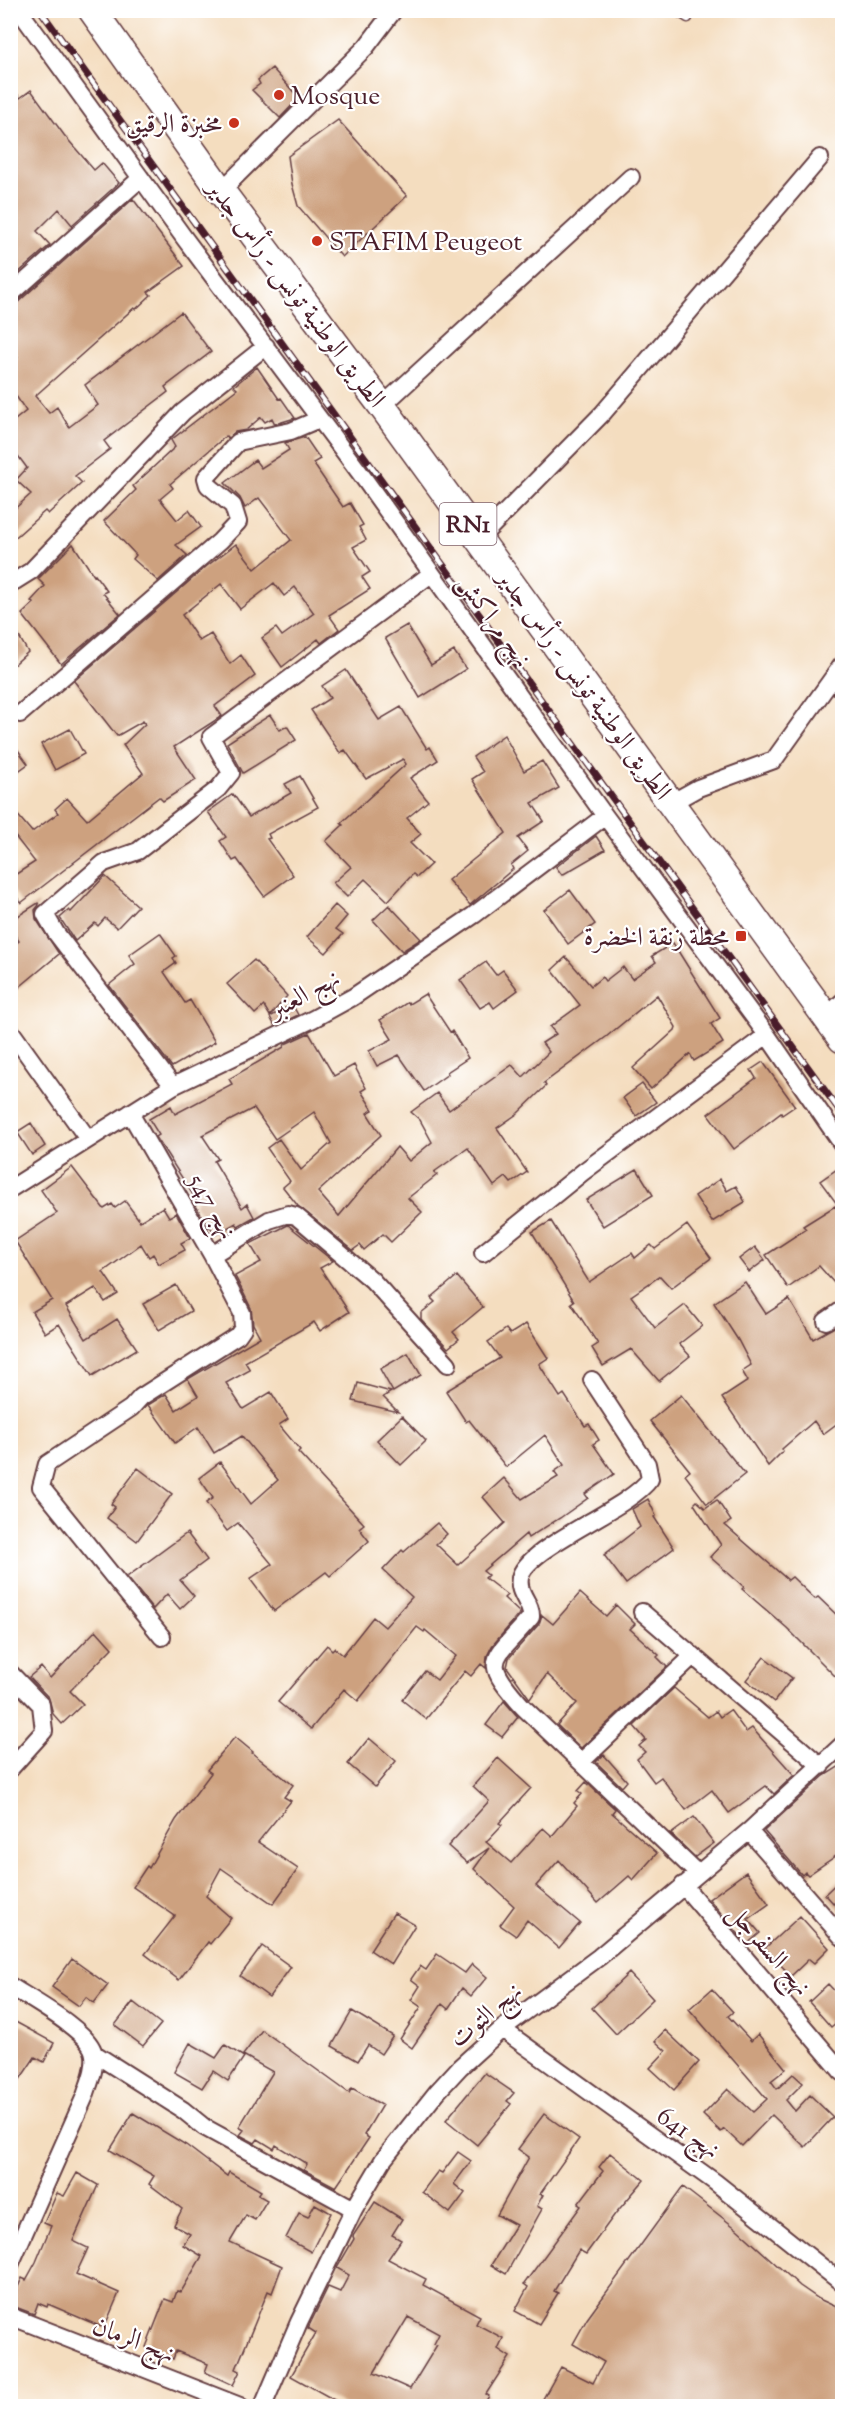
<svg xmlns="http://www.w3.org/2000/svg" width="853" height="2417" viewBox="0 0 853 2417" font-family="'Sorts Mill Goudy',Amiri,serif">
	<style>
		.building { fill: #cda17f; fill-rule: evenodd }
		.lines { fill: none; stroke-linecap: round; stroke-linejoin: round }
		.lane-casing { stroke: #643c41; stroke-width: 11 }
		.street-casing { stroke: #643c41; stroke-width: 20 }
		.primary-casing { stroke: #643c41; stroke-width: 30 }
		.lane { stroke: #fff; stroke-width: 8 }
		.street { stroke: #fff; stroke-width: 16 }
		.primary { stroke: #fff; stroke-width: 27 }
		.rail-casing { stroke: #4a1f2b; stroke-width: 7 }
		.rail { stroke: #fff; stroke-width: 4.5; stroke-dasharray: 14; stroke-linecap: butt }
		.poi-dot { fill: #c8321e; stroke: #fff; stroke-width: 2 }
		.labels { text-anchor: middle; stroke-width: 4.5; stroke-linejoin: round; paint-order: stroke }
		.shield { fill: #fff; stroke: #80626b; stroke-width: 1.5 }
		.shield-label { font-size: 24px; font-weight: bold; fill: #4a1f2b }
		.poi-label { font-size: 26px; fill: #4a1f2b; stroke: #fff; text-anchor: start }
		.street-label { font-size: 26px; fill: #4a1f2b; stroke: #fff }
	</style>
	<rect width="100%" height="100%" fill="#fff"/>
	<filter id="ink" filterUnits="userSpaceOnUse"><feTurbulence type="fractalNoise" baseFrequency=".0167" numOctaves="2"/><feDisplacementMap in="SourceGraphic" scale="12" xChannelSelector="R" yChannelSelector="G"/><feConvolveMatrix kernelMatrix="1 2 1 2 8 2 1 2 1" color-interpolation-filters="sRGB"/></filter>
	<filter id="wash" filterUnits="userSpaceOnUse"><feTurbulence type="fractalNoise" baseFrequency=".008" numOctaves="4" result="noise"/><feDisplacementMap in="SourceGraphic" scale="24" xChannelSelector="R" yChannelSelector="G"/><feGaussianBlur stdDeviation="1.35" result="paint"/><feColorMatrix in="noise" values="0 0 0 0 0 0 0 0 0 0 0 0 0 0 0 0 0 1.4 0 .05"/><feComposite in="paint" operator="in"/></filter>
	<g filter="url(#wash)">
		<rect width="100%" height="100%" fill="#f4ddbf"/>
		<g id="blocks">
			<path class="building" d="M272,68L299,98L280,118L252,90L260,84L258,80Z
				M10,84L20,98L31,90L64,135L94,170L102,163L119,183L72,225L59,209L37,231L50,245L10,280Z
				M338,120L407,196L342,257L298,206L292,184L288,156Z
				M133,199L184,266L148,292L151,295L136,309L134,308L35,396L49,413L57,407L69,427L98,405L85,385L181,312L211,352L165,387L168,392L104,441L110,449L75,476L82,483L48,514L45,511L10,542V513L31,494L16,480L27,468L10,445V424L26,411L10,387V360L18,357L10,346V305L17,303Z
				M257,367L279,399L281,398L295,418L275,424L272,418L265,422L261,417L246,430L235,432L228,438L226,436L170,484L173,488L160,499L177,520L189,510L201,527L176,545L187,555L158,581L133,559L136,555L104,521L136,490L133,486L175,447L171,440L237,389L234,386Z
				M305,437L320,459L313,463L343,507L350,503L363,525L359,527L366,540L353,547L370,572L362,577L370,589L329,615L339,629L321,643L318,639L282,667L262,638L276,628L282,636L314,613L295,587L284,596L274,583L240,609L221,584L182,615L199,641L211,634L230,664L241,655L255,676L215,706L222,716L174,747L196,780L163,801L159,797L21,903L10,885V878L35,862L10,830V806L32,832L58,813L55,809L67,798L87,820L143,773L123,745L145,724L143,721L117,736L74,681L207,566L236,544L255,569L291,540L259,498L245,508L240,498L225,483L255,460L261,468L289,450L285,443Z
				M73,544L94,576L95,575L107,591L103,593L120,614L61,664L22,614L34,603L31,601L45,586L38,579Z
				M10,621L28,652L10,668Z
				M407,625L431,665L454,651L466,669L420,698L385,638Z
				M346,670L379,720L401,707L427,749L430,747L438,760L410,778L428,801L407,818L421,834L410,843L431,864L417,877L413,874L388,901L365,879L347,897L333,883L351,867L326,841L343,825L341,823L406,764L403,759L366,779L345,750L340,753L311,710L330,698L322,686Z
				M270,715L280,730L287,726L296,740L243,773L227,743Z
				M70,729L84,754L55,770L41,744Z
				M504,735L524,771L542,761L559,788L532,803L544,821L518,838L528,851L511,865L513,869L470,905L448,880L506,833L472,779L483,772L473,757Z
				M10,739L28,764L10,777Z
				M300,776L318,807L268,834L270,838L267,839L293,875L264,896L237,859L233,861L220,841L226,837L208,812L233,794L249,817L291,793L285,784Z
				M596,836L605,850L562,875L556,867Z
				M105,876L138,906L117,928L105,918L98,926L95,923L75,941L60,918L69,910L71,912Z
				M570,890L595,924L568,944L544,910Z
				M38,903L39,905L35,910L36,919L59,954L10,995V948L19,941L10,928V921Z
				M335,905L347,916L336,929L343,934L326,953L307,937Z
				M389,905L421,939L402,951L373,920Z
				M160,933L176,956L173,958L176,963L164,972L185,1003L190,1000L215,1042L172,1067L109,985L135,964L129,955Z
				M673,943L720,1018L711,1024L723,1043L694,1061L690,1054L651,1089L633,1068L675,1030L676,1027L657,995L606,1037L544,1083L546,1086L517,1114L497,1128L527,1172L511,1183L506,1177L494,1186L468,1148L434,1172L437,1175L408,1198L422,1212L391,1242L383,1234L364,1250L360,1245L353,1250L298,1206L283,1187L290,1181L267,1148L279,1139L301,1170L331,1143L314,1112L275,1139L254,1108L202,1135L218,1159L214,1161L242,1208L247,1204L254,1217L238,1226L236,1223L215,1235L210,1226L208,1227L194,1202L197,1201L156,1137L159,1135L149,1119L171,1106L175,1114L232,1084L229,1079L284,1047L285,1044L309,1033L334,1076L354,1065L366,1088L361,1091L373,1110L367,1113L381,1135L318,1192L339,1216L397,1147L409,1161L432,1142L420,1120L411,1112L437,1093L449,1110L512,1065L523,1077L549,1052L542,1043L556,1034L550,1027L580,1005L552,970L566,957L591,986L602,977L605,981L623,967L632,979L656,962L652,956Z
				M254,960L287,996L270,1016L264,1006L255,1014L227,984Z
				M486,962L496,975L503,970L518,990L494,1008L490,1002L480,1008L460,980Z
				M425,994L450,1032L452,1031L468,1058L447,1072L448,1074L424,1091L399,1055L377,1066L369,1051L392,1039L380,1020L408,1002L409,1004Z
				M292,1004L298,1015L275,1026L270,1017Z
				M763,1062L795,1106L782,1115L781,1113L734,1149L708,1114L756,1078L751,1070Z
				M642,1084L656,1102L636,1116L623,1098Z
				M31,1123L45,1146L32,1155L17,1132Z
				M843,1165V1212L820,1181Z
				M72,1167L104,1209L112,1204L115,1208L125,1201L140,1221L163,1207L169,1217L176,1213L190,1238L181,1243L185,1250L159,1264L153,1254L149,1257L141,1244L103,1272L118,1294L105,1302L95,1288L66,1306L86,1339L117,1319L137,1349L92,1376L59,1324L45,1333L32,1312L52,1300L15,1241L57,1213L41,1190Z
				M637,1169L653,1195L603,1226L586,1200Z
				M720,1179L727,1191L736,1186L745,1202L712,1222L695,1196Z
				M835,1206L843,1218V1293L819,1266L788,1288L766,1255L806,1229L803,1226Z
				M551,1221L589,1282L632,1253L635,1258L651,1245L655,1249L687,1225L711,1258L671,1288L660,1276L631,1296L655,1328L685,1305L702,1326L679,1344L690,1356L659,1381L631,1349L603,1366L592,1348L598,1344L571,1303L574,1301L532,1232Z
				M288,1225L333,1261L320,1268L349,1312L320,1331L314,1322L245,1362L250,1370L226,1383L243,1409L271,1392L288,1419L279,1425L300,1450L298,1452L364,1524L359,1528L369,1541L330,1576L326,1572L274,1611L250,1579L272,1564L238,1523L227,1531L206,1503L213,1498L199,1478L220,1462L251,1504L278,1480L242,1436L214,1453L198,1427L175,1443L148,1405L166,1394L176,1410L198,1396L188,1379L260,1337L253,1324L251,1308L235,1276L261,1262L250,1244Z
				M755,1247L765,1260L749,1272L739,1259Z
				M457,1276L483,1307L453,1332L459,1339L448,1348L421,1319V1313L435,1302L431,1298Z
				M745,1282L766,1314L789,1299L813,1339L843,1322V1419L823,1434L814,1421L782,1449L783,1451L768,1466L722,1398L748,1381L742,1371L751,1365L738,1340L714,1303Z
				M176,1285L191,1311L159,1330L143,1304Z
				M526,1324L548,1358L539,1364L560,1397L564,1394L585,1426L589,1424L599,1440L593,1444L614,1474L585,1494L588,1498L560,1518L528,1538L526,1534L483,1571L488,1575L485,1578L507,1595L504,1598L520,1613L492,1646L487,1656L486,1668L481,1664L471,1676L465,1671L426,1719L402,1700L425,1671L437,1680L456,1656L425,1630L424,1632L417,1627L358,1701L344,1689L311,1729L278,1702L327,1645L332,1650L334,1648L343,1655L373,1617L385,1627L412,1597L383,1570L402,1550L404,1552L437,1523L447,1534L436,1544L458,1565L505,1523L483,1497L504,1478L522,1499L558,1477L554,1472L564,1465L545,1435L506,1467L469,1420L466,1422L446,1391L500,1358L488,1342L506,1329L510,1334Z
				M408,1353L421,1375L393,1392L380,1369Z
				M358,1383L391,1392L383,1397L398,1412L353,1401Z
				M681,1395L745,1474L707,1504L685,1475L690,1471L650,1421Z
				M402,1416L426,1441L401,1465L377,1440Z
				M138,1468L172,1494L137,1541L107,1518L115,1507L111,1504Z
				M648,1499L656,1516L654,1517L674,1548L626,1584L604,1555L640,1527L632,1509Z
				M717,1500L731,1521L725,1525L788,1580L792,1577L815,1599L818,1597L843,1621V1684L787,1628L742,1589L744,1587L710,1557L721,1545L694,1504L697,1501L705,1508Z
				M187,1533L207,1560L180,1580L194,1596L180,1609L167,1594L153,1609L127,1577Z
				M580,1593L606,1616L616,1605L635,1624L630,1629L659,1655L657,1657L667,1667L581,1748L557,1725L577,1703L547,1674L530,1699L507,1667L509,1658L539,1624L542,1615L553,1624Z
				M96,1630L112,1648L70,1691L83,1704L62,1724L53,1714L49,1698L29,1677L41,1667L50,1678Z
				M764,1657L792,1678L774,1702L746,1680Z
				M674,1688L708,1717L716,1711L720,1717L730,1710L746,1732L752,1728L794,1775L774,1794L766,1786L729,1813L712,1790L686,1810L661,1777L654,1782L637,1759L645,1752L639,1746L646,1740L634,1726Z
				M504,1701L518,1717L502,1737L486,1725Z
				M235,1737L253,1752L252,1753L293,1785L284,1797L291,1801L258,1842L298,1869L273,1904L221,1868L206,1896L231,1918L210,1944L208,1942L179,1980L145,1954L175,1916L133,1887L147,1866L149,1868L176,1820L211,1773L207,1770Z
				M369,1738L396,1761L375,1787L348,1764Z
				M604,1755L627,1781L622,1787L596,1762Z
				M498,1758L531,1788L499,1823L502,1825L486,1842L511,1863L543,1828L552,1836L577,1806L574,1803L582,1794L578,1791L586,1782L615,1809L612,1813L657,1853L633,1880L629,1876L598,1903L559,1860L536,1886L580,1923L559,1948L527,1920L516,1936L500,1925L514,1906L474,1869L489,1848L467,1863L448,1846L489,1801L473,1786Z
				M843,1764V1851L808,1875L805,1872L802,1875L764,1831L824,1776Z
				M694,1817L714,1843L695,1857L671,1834Z
				M746,1872L769,1904L748,1919L760,1933L747,1944L709,1899Z
				M843,1877V1914L825,1894Z
				M394,1913L415,1925L391,1964L370,1950Z
				M800,1916L829,1948L814,1963L809,1959L791,1976L765,1948Z
				M262,1946L291,1967L269,1997L240,1976Z
				M437,1954L465,1973L472,1964L487,1977L471,1996L462,1988L448,2009L442,2004L412,2048L400,2039L421,2007L411,2000L420,1986L411,1979L420,1966L426,1970Z
				M72,1959L108,1985L94,2003L86,1997L79,2006L52,1987Z
				M629,1973L653,1999L616,2034L592,2008Z
				M828,1984L843,2000V2017L831,2027L809,2002Z
				M712,1989L733,2012L728,2016L751,2041L758,2034L786,2069L771,2081L777,2089L793,2074L803,2083L786,2100L795,2111L810,2095L833,2117L805,2147L772,2115L742,2146L724,2129L721,2132L703,2115L728,2089L753,2112L767,2099L689,2009Z
				M133,2002L161,2024L143,2046L115,2025Z
				M352,2011L393,2036L381,2054L368,2045L358,2061L332,2046Z
				M10,2019L54,2043L44,2062L35,2057L10,2094Z
				M262,2030L349,2093L352,2088L382,2105L364,2135L369,2138L336,2187L304,2170L307,2164L276,2145L274,2149L258,2139L255,2143L240,2135L244,2130L239,2127L273,2072L243,2055Z
				M665,2030L699,2062L674,2090L650,2068L666,2051L655,2041Z
				M190,2043L216,2058L225,2045L244,2057L228,2081L213,2071L202,2088L174,2072Z
				M485,2073L514,2093L507,2101L511,2104L477,2145L446,2120Z
				M133,2113L186,2145L227,2176L229,2172L261,2191L258,2195L267,2200L255,2220L246,2215L230,2242L282,2266L272,2293L268,2291L236,2369L240,2371L233,2385L205,2372L208,2364L176,2351L173,2359L146,2347L165,2299L173,2302L177,2291L181,2292L202,2256L183,2245L190,2234L174,2225L182,2209L149,2184L154,2176L110,2150Z
				M544,2114L579,2139L540,2194L543,2195L537,2206L542,2209L506,2274L491,2265L516,2225L497,2215L529,2157L518,2149Z
				M458,2152L471,2161L454,2184L465,2193L450,2213L422,2192L438,2171L442,2173Z
				M610,2153L644,2180L615,2214L586,2254L579,2250L554,2291L558,2293L539,2324L515,2311L528,2287L524,2284L581,2206L578,2204L603,2171L599,2167Z
				M77,2173L98,2185L73,2241L88,2248L76,2274L119,2293L104,2328L48,2304L47,2307L38,2303L34,2314L10,2305L22,2278L26,2280L36,2262L51,2226L44,2223L57,2193L64,2196Z
				M683,2187L737,2229L800,2286L819,2299L843,2310V2406H539L561,2367L593,2383L604,2362L573,2344L587,2319Z
				M375,2202L402,2219L392,2235L401,2240L388,2259L426,2279L423,2285L480,2316L476,2324L503,2338L498,2349L510,2357L486,2394L489,2396L483,2406H345L291,2376L316,2333L308,2328L328,2287L340,2292L349,2275L337,2268L354,2239L353,2236ZM408,2317L439,2334L434,2344L437,2345L410,2389L374,2373Z
				M315,2204L331,2213L311,2252L286,2238L299,2213L308,2217Z"/>
		</g>
	</g>
	<g filter="url(#ink)">
		<use href="#blocks" fill-opacity="0" stroke="#643c41" stroke-width="1.5"/>
		<g class="lines">
			<defs>
				<path id="lane" d="M675,10L688,18"/>
				<path id="street" d="M19,10L185,239L360,473L605,816L767,1035L842,1144
					M221,191L366,47L394,10
					M10,295L141,178
					M382,406L631,177
					M479,539L603,413L820,158
					M10,581H15L31,571L183,412L266,346
					M20,714L220,541L238,522L233,506L208,485L206,478L238,442L291,431L319,419
					M671,803L698,788L774,760L842,665
					M826,1017L842,1002
					M10,1030L88,1139
					M173,1086L56,933L45,914L104,863L138,851L218,789L231,773L211,737L431,574
					M130,1113L212,1255L242,1313L243,1328L238,1335L141,1397L131,1408L47,1464L41,1487L162,1637
					M10,1189L173,1086L313,1019L353,997L474,915L605,816
					M483,1253L583,1172L767,1035
					M212,1255L269,1220L288,1214L296,1216L372,1280L448,1364
					M826,1321L842,1310
					M592,1380L647,1464L650,1479C628,1510 525,1547 520,1578C517,1594 532,1603 531,1617C493,1662 479,1658 523,1707L697,1873
					M642,1612L821,1766
					M10,1673L41,1705L44,1731L10,1769
					M582,1761L693,1656
					M749,1831L842,1937
					M683,1885L842,2072
					M10,1986C30,1999 92,2032 94,2055C96,2069 89,2083 85,2096L10,2265
					M502,2029L715,2182L842,2283
					M95,2054L183,2110L204,2127L354,2209
					M10,2316L240,2406
					M263,2406L299,2322L354,2209L383,2160L437,2092L460,2067L502,2029L599,1957L749,1831L842,1745"/>
				<path id="primary" d="M92,10L221,191L382,406L842,1039"/>
			</defs>
			<use href="#lane" class="lane-casing"/>
			<use href="#street" class="street-casing"/>
			<use href="#primary" class="primary-casing"/>
			<use href="#lane" class="lane"/>
			<use href="#street" class="street"/>
			<use href="#primary" class="primary"/>
			<defs>
				<path id="rail" d="M40,10L842,1114"/>
			</defs>
			<use href="#rail" class="rail-casing"/>
			<use href="#rail" class="rail"/>
		</g>
	</g>
	<g class="poi-dot">
		<circle cx="279" cy="95" r="6"/>
		<circle cx="234" cy="123" r="6"/>
		<circle cx="317" cy="241" r="6"/>
		<rect x="735" y="930" width="12" height="12" rx="3"/>
	</g>
	<g class="labels">
		<rect class="shield" x="439.5" y="503" width="57" height="42" rx="4.5"/>
		<g class="shield-label">
			<text x="468" y="532">RN1</text>
		</g>
		<g class="poi-label">
			<text x="291" y="104">Mosque</text>
			<text x="222" y="132" text-anchor="end">مخبزة الرقيق</text>
			<text x="329" y="250">STAFIM Peugeot</text>
			<text x="729" y="945" text-anchor="end">محطة زنقة الخضرة</text>
		</g>
		<g class="street-label">
			<text transform="translate(297 293) rotate(53)" y="9">الطريق الوطنية تونس - رأس جدير</text>
			<text transform="translate(495 620) rotate(54)" y="9">نهج مراكش</text>
			<text transform="translate(585 684) rotate(54)" y="9">الطريق الوطنية تونس - رأس جدير</text>
			<text transform="translate(304 993) rotate(-28)" y="9">نهج العنبر</text>
			<text transform="translate(213 1206) rotate(60)" y="9">نهج 547</text>
			<text transform="translate(770 1949) rotate(49)" y="9">نهج السفرجل</text>
			<text transform="translate(485 2014) rotate(-40)" y="9">نهج التوت</text>
			<text transform="translate(689 2132) rotate(35)" y="9">نهج 641</text>
			<text transform="translate(134 2339) rotate(21)" y="9">نهج الرمان</text>
		</g>
	</g>
	<rect width="853" height="2417" fill="none" stroke="#fff" stroke-width="36"/>
</svg>
